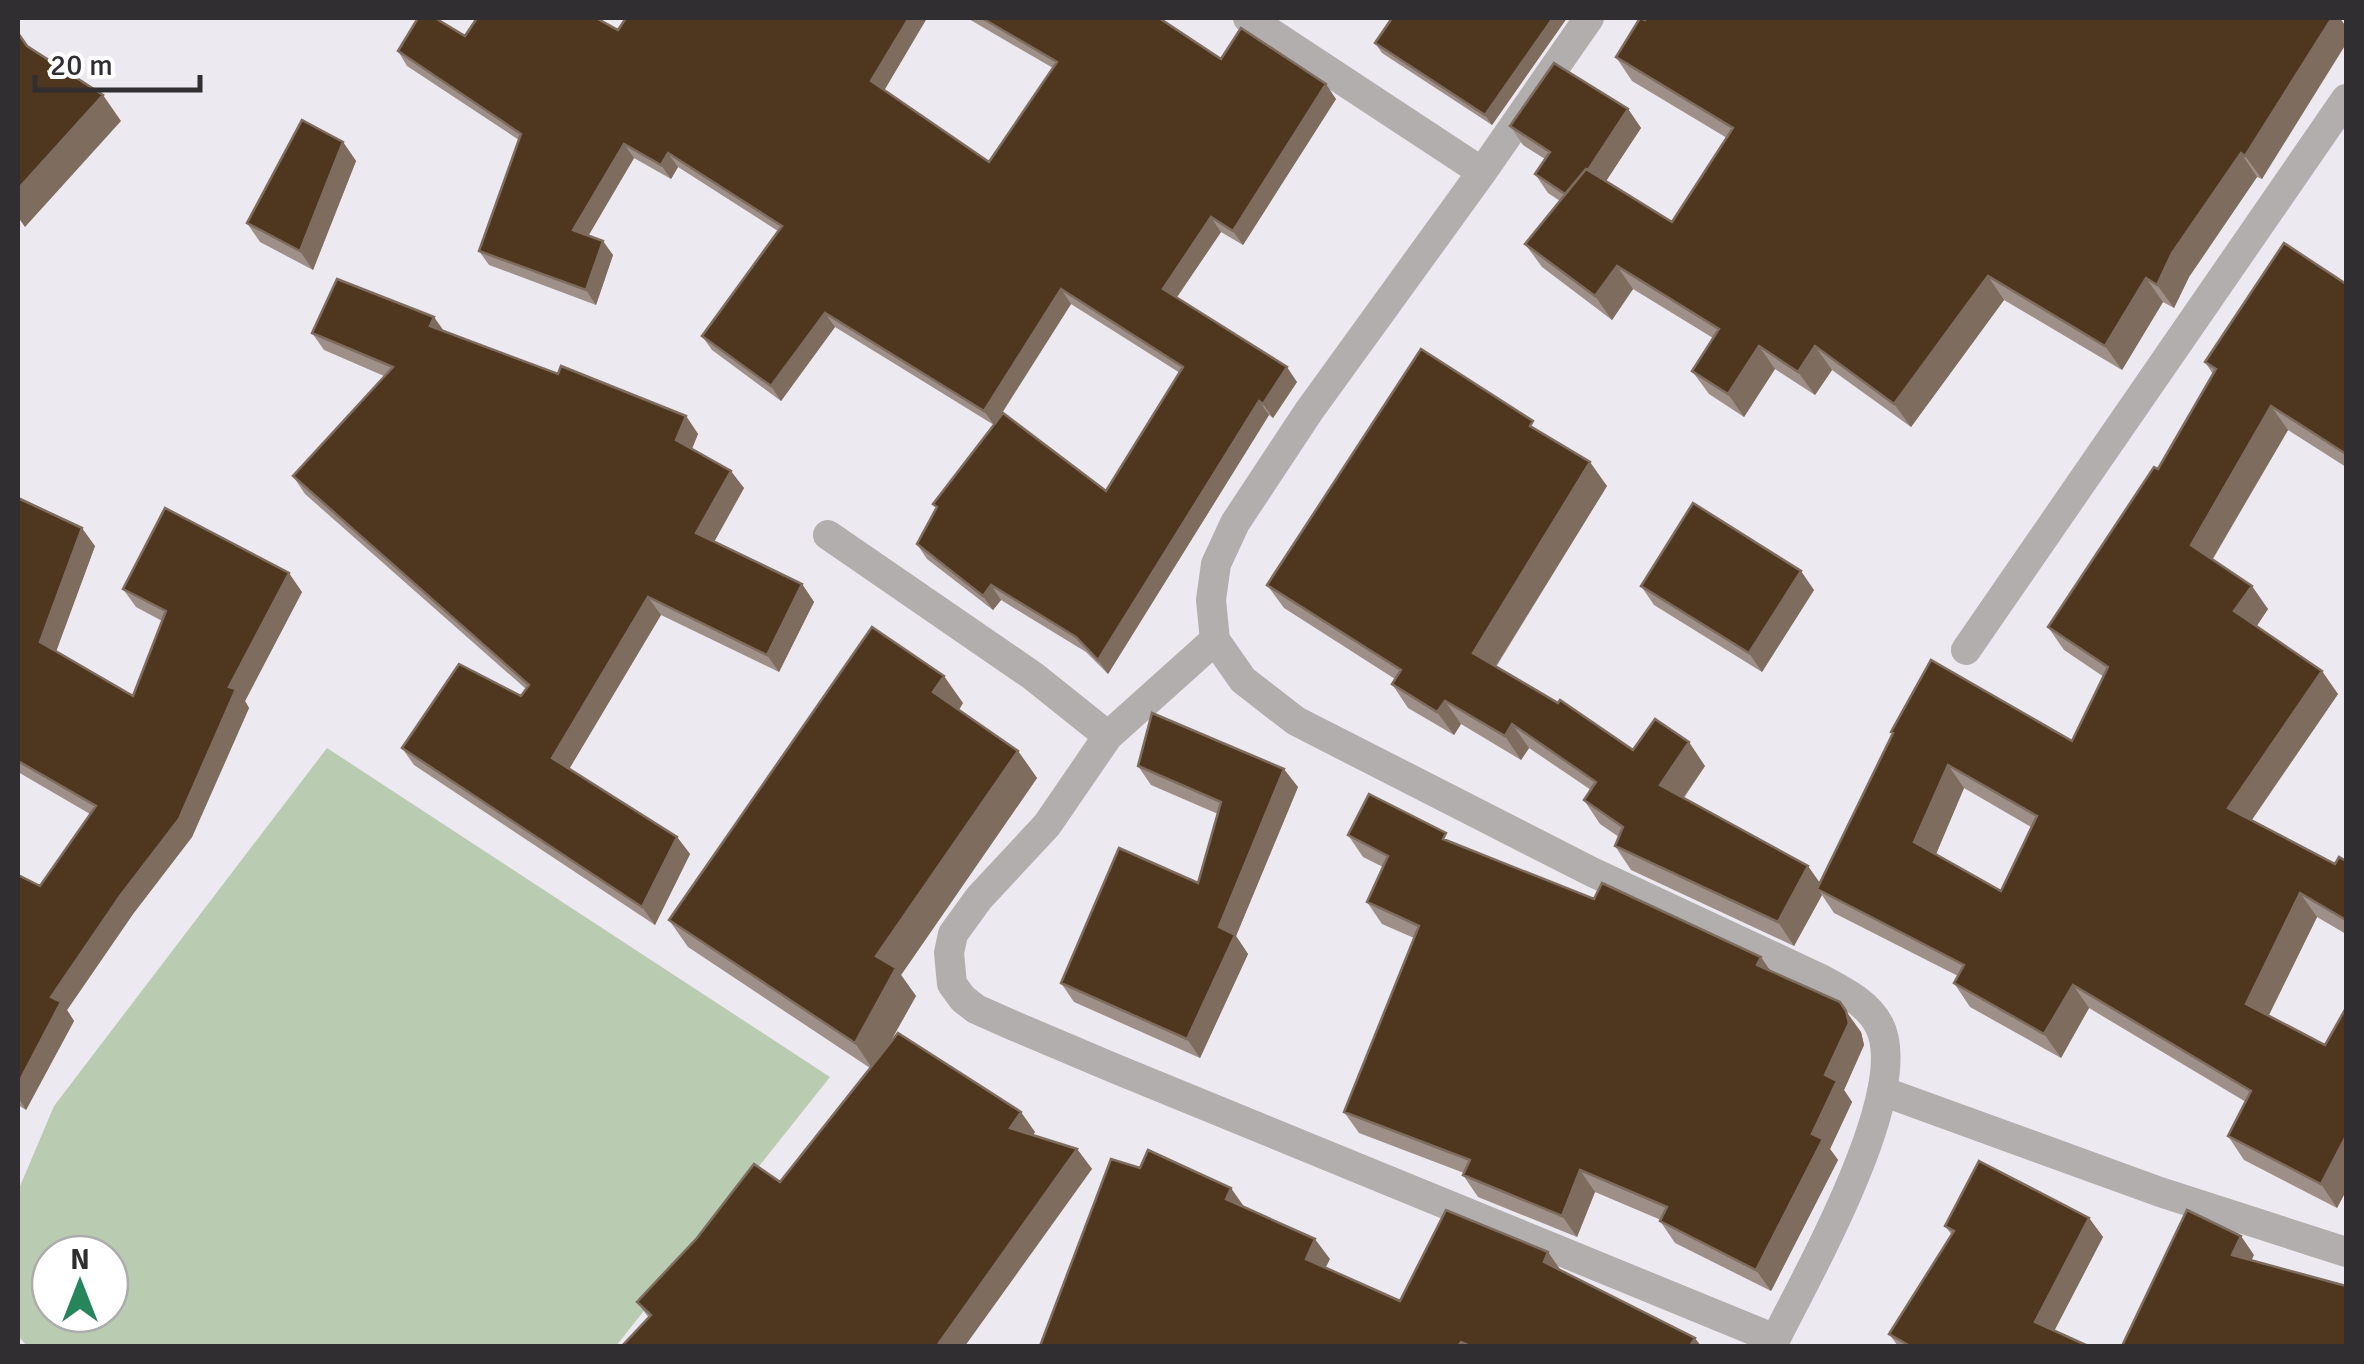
<svg xmlns="http://www.w3.org/2000/svg" width="2364" height="1364" viewBox="0 0 2364 1364" font-family="Signika,sans-serif">
	<style>
		.green { fill: #b9ccb2; fill-rule: evenodd }
		.lines { fill: none; stroke-linecap: round; stroke-linejoin: round }
		.lane { stroke: #b2aeae; stroke-width: 30 }
		.street { stroke: #b2aeae; stroke-width: 30 }
		.wall { fill: #9e9088; fill-rule: evenodd }
		.shaded-wall { fill: #7e6c5e }
		.building { fill: #4e361f; stroke: #7e6c5e; stroke-width: 2.5; fill-rule: evenodd }
	</style>
	<rect width="100%" height="100%" fill="#ede9f1"/>
	<path class="green" d="M327,748L830,1077L616,1346H27L18,1336V1191L54,1106ZM50,1254H110V1314H50Z"/>
	<g class="lines">
		<path class="lane" d="M828,535L1033,676L1108,736"/>
		<path class="street" d="M1248,18L1482,172
			M1589,18L1482,172L1309,411L1235,523L1216,564L1211,600L1215,640L1243,680L1296,721L1592,872L1819,978C1841,990 1867,1002 1879,1025C1914,1091 1803,1282 1772,1346
			M1215,640L1108,736L1047,825L979,898L953,934L949,953L952,984L963,999L976,1009L1012,1025L1116,1069L1775,1339
			M1966,650L2346,99
			M1882,1091L2160,1192L2346,1252"/>
	</g>
	<path class="wall" d="M927,18L884,90L989,162L1053,68L967,18H1159L1221,59L1336,99L1243,245L1221,232L1177,297L1297,382L1273,418L1269,415L1108,674L1086,652L1001,600L993,610L927,559L917,544L936,508L933,504L994,425L835,327L781,401L712,350L702,336L778,231L678,167L671,179L634,158L588,236L613,255L596,305L489,265L479,251L519,140L407,66L398,51L465,36ZM1071,304L1180,373L1106,491L996,423Z
		M1391,18H1567L1492,125L1382,53L1375,43Z
		M1646,18H2340L2346,27L2262,179L2257,177L2189,277L2174,308L2163,302L2122,370L2004,300L1911,427L1832,370L1815,395L1775,369L1744,417L1709,394L1692,371L1713,338L1633,289L1612,320L1542,267L1525,244L1560,201L1548,193L1535,174L1545,159L1523,145L1510,126L1628,109L1641,128L1606,181L1672,222L1727,138L1632,81L1616,57Z
		M343,142L356,161L313,270L260,242L247,223Z
		M2346,284V467L2288,430L2213,559L2268,609L2256,626L2338,694L2252,820L2335,864L2346,861V934L2317,917L2269,1015L2325,1045L2346,1008V1191L2337,1208L2244,1160L2228,1136L2246,1102L2089,1008L2061,1058L1970,1007L1954,983L1958,976L1834,913L1822,895L1794,946L1631,870L1615,846L1619,837L1600,824L1584,800L1591,790L1529,748L1521,760L1461,724L1454,735L1408,708L1392,684L1395,679L1284,608L1267,585L1542,433L1607,486L1496,667L1633,750L1705,766L1684,798L1820,883L1893,735L1891,732L2072,741L2104,677L2064,650L2048,627L2158,469L2213,374L2205,362ZM1964,788L2031,827L2001,891L1936,854Z
		M444,332L558,374L686,416L698,434L692,449L744,488L714,542L802,584L814,602L779,672L661,615L569,769L677,837L690,854L655,925L414,765L402,748L521,696L526,689L305,494L293,476L384,376L324,350L312,333Z
		M18,498L95,546L56,651L133,696L162,621L136,607L123,589L302,592L245,701L249,708L192,837L133,914L67,1010L74,1021L26,1110L18,1105V875L40,886L90,814L18,772Z
		M1641,586L1814,590L1762,672L1654,605Z
		M963,703L959,710L1018,751L1037,778L901,975L916,996L890,1042L1035,1132L1033,1135L1077,1149L1092,1169L649,1318L637,1302L780,1182L870,1068L688,947L669,920Z
		M1138,766L1298,787L1236,936L1248,954L1200,1058L1074,1002L1061,983L1198,883L1218,814L1151,785Z
		M1348,835L1453,843L1771,971L1861,1032L1864,1045L1844,1090L1852,1102L1830,1149L1838,1160L1771,1291L1675,1243L1660,1221L1661,1220L1595,1192L1577,1237L1478,1197L1463,1175L1464,1173L1359,1133L1344,1112L1414,938L1382,924L1367,902L1383,867L1363,857Z
		M2089,1218L2103,1237L2054,1331L2088,1346H1898L1889,1334L1952,1235L1945,1226Z"/>
	<path class="shaded-wall" d="M909,18H927L881,96L871,81Z
		M1553,18H1567L1492,125L1485,115Z
		M2332,18H2340L2346,27V44L2262,179L2245,156Z
		M1326,84L1336,99L1243,245L1233,231Z
		M103,95L121,121L25,227L18,217V189Z
		M1628,109L1641,128L1583,216L1570,197Z
		M343,142L356,161L313,270L300,251Z
		M624,144L634,158L583,245L573,230Z
		M668,153L678,167L671,179L661,165Z
		M2241,153L2257,177L2189,277L2174,308L2157,285L2172,253Z
		M1211,217L1221,232L1173,303L1163,289Z
		M603,241L613,255L596,305L586,290Z
		M1617,266L1633,289L1612,320L1595,296Z
		M1988,276L2004,300L1911,427L1894,404Z
		M2146,278L2163,302L2122,370L2105,346Z
		M1061,289L1071,304L994,425L984,411Z
		M825,313L835,327L781,401L771,386Z
		M434,317L446,334L430,326Z
		M1759,346L1775,369L1744,417L1728,394Z
		M1815,346L1832,370L1815,395L1798,372Z
		M1287,367L1297,382L1273,418L1263,404Z
		M1259,401L1269,415L1108,674L1098,660Z
		M2271,406L2288,430L2207,568L2191,545Z
		M686,416L698,434L688,458L676,440Z
		M1590,462L1607,486L1489,677L1473,653Z
		M731,471L744,488L709,551L696,533Z
		M82,528L95,546L53,660L40,642Z
		M1801,571L1814,590L1762,672L1749,653Z
		M289,573L302,592L245,701L249,708L192,837L133,914L67,1010L74,1021L26,1110L18,1097V1084L51,997L120,896Z
		M802,584L814,602L779,672L767,655Z
		M991,585L1001,600L993,610L983,596Z
		M2252,586L2268,609L2251,635L2234,611Z
		M648,597L661,615L565,776L552,758Z
		M2322,671L2338,694L2244,831L2228,808Z
		M944,676L963,703L952,720L933,692Z
		M1445,701L1461,724L1454,735L1437,712Z
		M1512,724L1529,748L1521,760L1505,736Z
		M1689,742L1705,766L1676,808L1660,785Z
		M1018,751L1037,778L901,975L916,996L874,1071L855,1043L876,956Z
		M1948,765L1964,788L1931,866L1914,842Z
		M1284,769L1298,787L1236,936L1248,954L1200,1058L1187,1039L1219,927Z
		M677,837L690,854L655,925L642,907Z
		M1808,866L1825,890L1817,889L1822,895L1794,946L1778,922Z
		M2300,893L2317,917L2263,1027L2246,1004Z
		M1761,957L1776,979L1757,965Z
		M2073,985L2089,1008L2061,1058L2044,1034Z
		M1846,1011L1861,1032L1864,1045L1844,1090L1852,1102L1830,1149L1838,1160L1771,1291L1756,1270L1812,1134L1825,1075Z
		M1021,1112L1035,1132L1025,1148L1010,1128Z
		M2345,1138L2346,1140V1191L2337,1208L2321,1184Z
		M1077,1149L1092,1169L965,1346H941L939,1343Z
		M1580,1170L1595,1192L1577,1237L1562,1216Z
		M1231,1188L1245,1208L1226,1199Z
		M2089,1218L2103,1237L2049,1341L2035,1322Z
		M2241,1236L2254,1255L2245,1274L2232,1255Z
		M1315,1239L1330,1259L1320,1279L1306,1259Z
		M1548,1252L1562,1272L1544,1262Z
		M1695,1338L1701,1346H1690Z"/>
	<path class="building" d="M418,18H435L465,36L477,18H596L618,30L626,18H909L871,81L989,162L1057,62L982,18H1159L1221,59L1241,28L1326,84L1233,231L1211,217L1163,289L1287,367L1263,404L1259,401L1098,660L1076,637L991,585L983,596L917,544L937,507L933,504L1003,413L1106,491L1183,367L1061,289L984,411L825,313L771,386L702,336L782,226L668,153L661,165L624,144L573,230L603,241L586,290L479,251L521,134L398,51Z
		M1392,18H1553L1485,115L1375,43Z
		M1640,18L1645,20L1646,18H2332L2245,156L2241,153L2172,253L2157,285L2146,278L2105,346L1988,276L1894,404L1815,346L1798,372L1759,346L1728,394L1692,371L1719,329L1617,266L1595,296L1525,244L1586,169L1672,222L1733,128L1616,57Z
		M18,33L27,46L103,95L18,189Z
		M1554,63L1628,109L1588,170L1586,169L1565,194L1535,174L1550,152L1510,126Z
		M302,120L343,142L300,251L247,223Z
		M2284,243L2346,284V454L2271,406L2191,545L2252,586L2234,611L2322,671L2228,808L2335,864L2339,857L2346,861V920L2300,893L2246,1004L2325,1045L2346,1008V1139L2345,1138L2321,1184L2228,1136L2251,1091L2073,985L2044,1034L1954,983L1964,965L1817,889L1893,733L1891,732L1931,660L2072,741L2108,667L2048,627L2154,467L2158,469L2216,369L2205,362ZM1948,765L2037,816L2001,891L1914,842Z
		M337,279L434,317L430,326L558,374L561,366L686,416L676,440L731,471L696,533L802,584L767,655L648,597L552,758L677,837L642,907L402,748L459,664L521,696L529,685L293,476L393,367L312,333Z
		M1421,349L1533,421L1530,426L1590,462L1473,653L1558,703L1560,700L1633,750L1655,719L1689,742L1660,785L1808,866L1778,922L1615,846L1623,827L1584,800L1596,782L1512,724L1505,736L1445,701L1437,712L1392,684L1401,670L1267,585Z
		M18,498L82,528L40,642L133,696L166,611L123,589L165,508L289,573L229,687L236,689L179,819L120,896L51,997L61,1002L18,1084V875L40,886L96,806L18,761Z
		M1693,503L1801,571L1749,653L1641,586Z
		M872,627L944,676L933,692L1018,751L876,956L896,968L855,1043L669,920Z
		M1152,713L1284,769L1219,927L1235,935L1187,1039L1061,983L1119,848L1198,883L1221,802L1138,766Z
		M1369,794L1446,833L1443,839L1594,899L1602,883L1761,957L1757,965L1840,1002L1846,1011L1849,1023L1825,1075L1837,1081L1812,1134L1823,1139L1756,1270L1660,1221L1667,1207L1580,1170L1562,1216L1463,1175L1470,1160L1344,1112L1419,926L1367,902L1388,856L1348,835Z
		M898,1033L1021,1112L1010,1128L1077,1149L939,1343L944,1346H622L651,1315L637,1302L697,1238L754,1164L780,1182Z
		M1148,1150L1231,1188L1226,1199L1315,1239L1306,1259L1400,1301L1446,1210L1548,1252L1544,1262L1695,1338L1690,1346H1470L1461,1342L1458,1346H1040L1111,1159L1140,1168Z
		M1979,1161L2089,1218L2035,1322L2088,1346H1910L1889,1334L1954,1231L1945,1226Z
		M2187,1210L2241,1236L2232,1255L2346,1286V1346H2122Z"/>
	<rect width="2364" height="1364" fill="none" stroke="#302e31" stroke-width="40"/>
	<g transform="translate(80 1284)"><circle r="48" fill="#ffffff" stroke="#acabad" stroke-width="2.5"/>
	<path d="M0-8L18 38L0 25L-18 38Z" fill="#27855c"/>
	<text y="-15" font-size="28" font-weight="bold" text-anchor="middle" fill="#302e31">N</text>
	</g>
	<path d="M35 75v15h165v-15" fill="none" stroke="#302e31" stroke-width="5"/>
	<text x="50" y="75" font-size="30" fill="#302e31" stroke="#ffffff" stroke-width="8" paint-order="stroke">20 m</text>
</svg>
